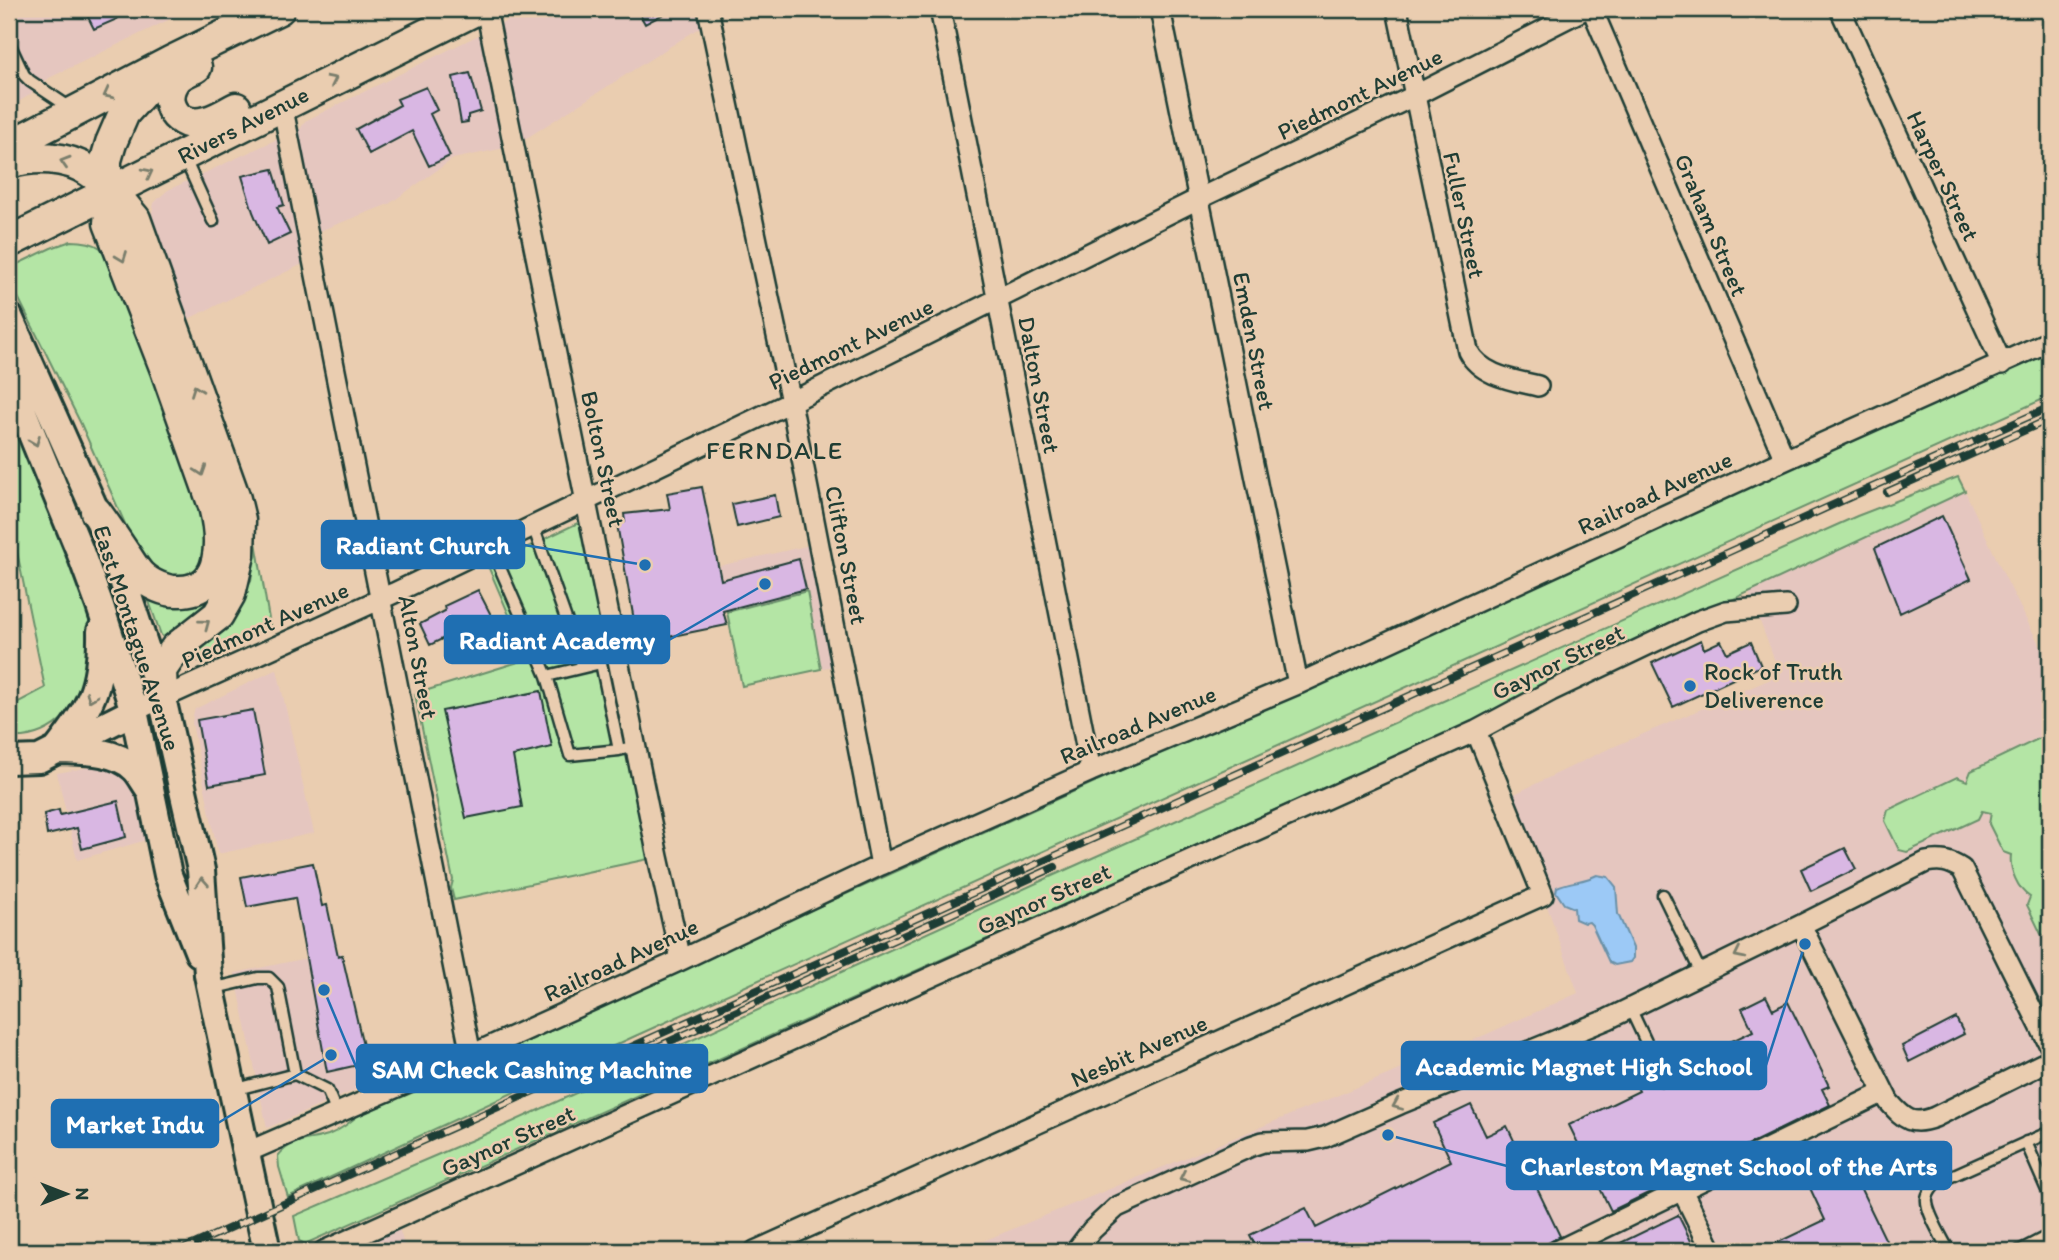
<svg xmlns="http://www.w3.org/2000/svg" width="2059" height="1260" viewBox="0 0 2059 1260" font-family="Itim,sans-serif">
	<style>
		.built { fill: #e5c6bf }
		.green { fill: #b4e5a5; stroke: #6a916c; stroke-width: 2 }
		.water { fill: #9cc9f6; stroke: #6a91a8; stroke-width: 2 }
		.building { fill: #d9b7e3; stroke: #1f3d34; stroke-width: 2 }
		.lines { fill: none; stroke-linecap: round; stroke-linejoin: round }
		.lane-casing { stroke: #1f3d34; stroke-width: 15 }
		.street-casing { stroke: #1f3d34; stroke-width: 24 }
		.secondary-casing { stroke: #1f3d34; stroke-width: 32 }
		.primary-casing { stroke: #1f3d34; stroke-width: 35 }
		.lane { stroke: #eacdb0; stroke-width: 10 }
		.street { stroke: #eacdb0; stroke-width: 19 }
		.secondary { stroke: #eacdb0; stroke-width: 26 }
		.primary { stroke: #eacdb0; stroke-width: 30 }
		.rail-casing { stroke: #1f3d34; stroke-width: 8 }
		.rail { stroke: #eacdb0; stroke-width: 5; stroke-dasharray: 16; stroke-linecap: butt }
		.oneway { stroke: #7a7e6c }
		.poi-dot { fill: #1f6fb2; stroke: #eacdb0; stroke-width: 2.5 }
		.labels { text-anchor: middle; stroke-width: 5; stroke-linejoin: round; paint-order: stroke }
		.street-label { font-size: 24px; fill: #1f3d34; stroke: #eacdb0 }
		.poi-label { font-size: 24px; fill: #1f3d34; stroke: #eacdb0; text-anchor: start }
		.neighbourhood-label { font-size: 26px; letter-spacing: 2px; fill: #1f3d34; stroke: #eacdb0 }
		.leader { fill: none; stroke: #1f6fb2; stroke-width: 2.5 }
		.callout-dot { fill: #1f6fb2; stroke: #eacdb0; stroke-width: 2.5 }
		.callout { fill: #1f6fb2; stroke: #1f6fb2; stroke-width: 2.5 }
		.callout-label { font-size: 26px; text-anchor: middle; font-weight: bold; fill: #fff }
	</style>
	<rect width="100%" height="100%" fill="#eacdb0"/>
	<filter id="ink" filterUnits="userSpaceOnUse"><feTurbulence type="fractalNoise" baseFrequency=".0143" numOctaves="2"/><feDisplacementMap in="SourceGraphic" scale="14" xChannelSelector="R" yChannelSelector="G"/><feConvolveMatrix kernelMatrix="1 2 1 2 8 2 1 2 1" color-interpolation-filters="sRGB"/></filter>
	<g filter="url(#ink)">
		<path class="built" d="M9,9H191L49,78L31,94L9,108Z
			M531,9H729L514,146L453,159L389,204L309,235L313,259L186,320L154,225L152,213L154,203L160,197L168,190L301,128L305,121Z
			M1965,491L2005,577L2050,666V1251H959L1487,1034L1578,993L1543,895L1504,799L1606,750L1780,675L1749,592Z
			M819,543L842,664L742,686L719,566Z
			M277,669L314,833L218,854L192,723L193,715L195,709Z
			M96,766L115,771L131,782L140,795L150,839L77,860L57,773Z
			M341,951L372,1083L267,1128L235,973Z
			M396,1218L406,1251H324Z"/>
		<path class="green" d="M71,241C103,241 106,252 121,277L207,530L204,559L198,568L182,576L163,574L156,570L137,551L81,424L9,279V268L51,248Z
			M2050,351V396L633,1037L288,1197L279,1167L278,1156C294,1137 307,1142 328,1135C341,1130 350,1122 361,1113Z
			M9,400C26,445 44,490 61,534C72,562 86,591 89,620C94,654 90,690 66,715C50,731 32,739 9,737V707L45,688L9,513Z
			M1958,477L1965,491L1434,739L305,1244L299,1241L294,1216L486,1134L1052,876L1857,516Z
			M582,521L658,857L454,900L451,888L453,880L415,694L528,659L488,566Z
			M256,542L270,625L204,660L198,661L196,649L239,607L251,581Z
			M213,590L216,598L165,639L161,635L146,593Z
			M807,591L821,669L742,686L727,612Z
			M2040,738L2050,741V937L2041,934L2027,905L2030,897C2018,890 2009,869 2011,855L2003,852L1989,824L1991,813L1982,811L1978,819L1907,852L1899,850L1885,821L1888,810L1957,777L1967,781L1971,771Z"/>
		<path class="water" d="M1597,875L1608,877L1616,887L1618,914L1633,948V958L1630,962L1615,965L1609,962L1592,925L1589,922L1584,923L1575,919L1574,908L1564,904L1556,892L1557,887C1570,881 1584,882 1597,875Z"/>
		<path class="building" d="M84,9H113L117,19L94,29Z
			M637,9H673L645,24Z
			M470,73L481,111L468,115V122L461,123L453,77Z
			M426,87L437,110L430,114L450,156L429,166L412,131L369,154L356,129L400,105L397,99Z
			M273,169L284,205L277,207L290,234L267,245L253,212L242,176Z
			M702,487L721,580L799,559L806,589L723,611L727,625L638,643L617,524L625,522L624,514L670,509L667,493Z
			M775,495L779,517L737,527L732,504Z
			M1942,516L1971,579L1900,613L1875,548Z
			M478,590L491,615L430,645L420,624L445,611L444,606Z
			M1701,640L1704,649L1721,641L1727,653L1751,642L1761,666L1673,707L1652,663Z
			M541,691L552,747L513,756L522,807L466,818L442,711Z
			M253,710L265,775L209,785L197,720Z
			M118,801L126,837L82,849L77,828L47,835L44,814L59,810L60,815Z
			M1845,848L1856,869L1811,891L1801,869Z
			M313,863L322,906L327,905L338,956L342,955L367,1063L327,1072L295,898L247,907L241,877Z
			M1766,996L1773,1010L1788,1002L1829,1086L1822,1089L1830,1105L1611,1211L1569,1125L1639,1091L1632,1076L1650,1067L1659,1086L1664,1087L1670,1085L1671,1077L1659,1049L1674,1042L1684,1064L1753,1031L1742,1008Z
			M1956,1018L1964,1034L1909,1062L1902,1046Z
			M1471,1105L1486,1136L1507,1126L1560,1236L1534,1251H1258L1250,1235L1306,1208L1316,1228L1451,1161L1433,1123Z
			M1843,1152L1891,1251H1760L1825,1220L1810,1188L1826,1181L1818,1164Z
			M1678,1215L1696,1251H1604Z"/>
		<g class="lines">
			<defs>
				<path id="lane" d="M9,43L24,75L30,81L72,109
					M185,159L213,221
					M533,526L583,667
					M491,547L547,676L601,663L619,750L636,746
					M547,676L570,755L619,750
					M1663,895L1701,973
					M211,989L258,978H269L278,987L295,1074
					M1630,1008L1664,1080
					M233,1090L295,1074L327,1090L337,1113
					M2026,1142L2050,1197
					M1949,1251C1943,1239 1925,1211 1927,1198C1928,1192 1932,1188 1936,1183L2043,1135L2050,1133
					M2019,1251L2050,1235"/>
				<path id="street" d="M486,9L658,857L681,960
					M708,9L791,402L881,865
					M940,9L1091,771
					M1160,9L1298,684
					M1397,9L1468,351C1481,376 1513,380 1538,386
					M1592,9L1785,460
					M1840,9L2002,364
					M282,104L471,1055
					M134,711L394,593L791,402L1200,198L1414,96L1585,9
					M2050,1046L1962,869C1949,861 1941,859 1926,862L1801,925L1889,1102C1905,1120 1912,1126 1935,1117L2050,1060
					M245,1153L471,1055L681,960L881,865L1091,771L1298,684L1785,460L2050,341
					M1682,1190L1712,1251
					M324,1251L1476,731L1551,691L1698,621L1726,611L1786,606
					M755,1251L1543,895L1476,731
					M1076,1251L1092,1230L1117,1207L1251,1146L1263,1142L1308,1141L1325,1137L1400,1104L1608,1019L1801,925
					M1557,1251L1884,1092"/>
				<path id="secondary" d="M9,317L96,512L120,571L162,698L201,870L208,975L267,1251
					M9,378L79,549L100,606L134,711L168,875L199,953
					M57,750C91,707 102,687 101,631
					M60,750C84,751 115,750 134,768C140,773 145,784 150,790
					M9,760L39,759L134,711"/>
				<path id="primary" d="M196,67C190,70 182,73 177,78C159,101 176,130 206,122C216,120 227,113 236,108
					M9,146L170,62L279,9
					M9,163C35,155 66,156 89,171C108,183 121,203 135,219L235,499L240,520L239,555L230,594L218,615L176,648L161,670L162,698
					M9,242L477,9
					M96,512C107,527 117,542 127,557C131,563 135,570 140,575C149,584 166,592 179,591C226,591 222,538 214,506L166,370L109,223L112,192L106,174V160L111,143L124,113L170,62"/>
			</defs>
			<use href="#lane" class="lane-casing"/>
			<use href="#street" class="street-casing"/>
			<use href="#secondary" class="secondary-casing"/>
			<use href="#primary" class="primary-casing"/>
			<use href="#lane" class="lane"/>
			<use href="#street" class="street"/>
			<use href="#secondary" class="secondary"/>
			<use href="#primary" class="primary"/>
			<defs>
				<path id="rail" d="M1887,492L2050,419
					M624,1062L1055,867
					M179,1251L2050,407"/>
			</defs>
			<use href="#rail" class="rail-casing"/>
			<use href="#rail" class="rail"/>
		</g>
		<defs><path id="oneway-chevron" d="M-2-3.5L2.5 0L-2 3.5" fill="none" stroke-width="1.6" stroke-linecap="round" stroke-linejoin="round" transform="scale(1.75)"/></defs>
		<g class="oneway">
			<use href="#oneway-chevron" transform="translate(332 80) rotate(-26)"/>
			<use href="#oneway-chevron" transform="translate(108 94) rotate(153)"/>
			<use href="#oneway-chevron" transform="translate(65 162) rotate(-163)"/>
			<use href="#oneway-chevron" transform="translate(148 173) rotate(-27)"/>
			<use href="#oneway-chevron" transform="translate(122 257) rotate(69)"/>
			<use href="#oneway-chevron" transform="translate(196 390) rotate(-110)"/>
			<use href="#oneway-chevron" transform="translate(35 441) rotate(68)"/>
			<use href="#oneway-chevron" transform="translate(201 471) rotate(71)"/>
			<use href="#oneway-chevron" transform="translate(205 624) rotate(-37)"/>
			<use href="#oneway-chevron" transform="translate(91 697) rotate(111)"/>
			<use href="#oneway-chevron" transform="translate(202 882) rotate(-94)"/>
			<use href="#oneway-chevron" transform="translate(1739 954) rotate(154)"/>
			<use href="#oneway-chevron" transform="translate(1397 1105) rotate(157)"/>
			<use href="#oneway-chevron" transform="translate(1184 1177) rotate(155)"/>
		</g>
	</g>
	<circle class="poi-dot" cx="1690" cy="686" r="7"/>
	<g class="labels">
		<g class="street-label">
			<text transform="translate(1360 94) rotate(-26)" y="8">Piedmont Avenue</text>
			<text transform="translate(243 125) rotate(-27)" y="8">Rivers Avenue</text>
			<text transform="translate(1943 176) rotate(65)" y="8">Harper Street</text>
			<text transform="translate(1464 215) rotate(78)" y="8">Fuller Street</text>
			<text transform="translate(1711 225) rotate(67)" y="8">Graham Street</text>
			<text transform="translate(1254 341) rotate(79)" y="8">Emden Street</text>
			<text transform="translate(851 344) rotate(-26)" y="8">Piedmont Avenue</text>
			<text transform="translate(1039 385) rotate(79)" y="8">Dalton Street</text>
			<text transform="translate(603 459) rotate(78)" y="8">Bolton Street</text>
			<text transform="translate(1655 493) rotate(-25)" y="8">Railroad Avenue</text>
			<text transform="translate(846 555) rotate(79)" y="8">Clifton Street</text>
			<text transform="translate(265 625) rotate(-24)" y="8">Piedmont Avenue</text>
			<text transform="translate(137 638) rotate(72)" y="8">East Montague Avenue</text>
			<text transform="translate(418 657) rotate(79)" y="8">Alton Street</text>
			<text transform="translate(1558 662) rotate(-26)" y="8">Gaynor Street</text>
			<text transform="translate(1138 725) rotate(-23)" y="8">Railroad Avenue</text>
			<text transform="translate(1044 899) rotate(-24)" y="8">Gaynor Street</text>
			<text transform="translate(621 960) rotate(-25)" y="8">Railroad Avenue</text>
			<text transform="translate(1139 1051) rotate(-24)" y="8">Nesbit Avenue</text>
			<text transform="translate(508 1141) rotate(-24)" y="8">Gaynor Street</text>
		</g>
		<g class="poi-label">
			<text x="1704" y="680">Rock of Truth<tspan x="1704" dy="28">Deliverence</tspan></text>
		</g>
		<g class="neighbourhood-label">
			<text x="775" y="459">FERNDALE</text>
		</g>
	</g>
	<path class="leader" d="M645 565L524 545M765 584L669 640M1805 944L1766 1065M324 990L357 1069M331 1055L218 1123M1388 1135L1507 1166"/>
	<g class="callout-dot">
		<circle cx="645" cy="565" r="7"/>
		<circle cx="765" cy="584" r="7"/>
		<circle cx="1805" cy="944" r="7"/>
		<circle cx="324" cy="990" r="7"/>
		<circle cx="331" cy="1055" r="7"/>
		<circle cx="1388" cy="1135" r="7"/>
	</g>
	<g class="callout">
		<rect x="322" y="521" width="202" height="47" rx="7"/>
		<rect x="445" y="616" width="224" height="47" rx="7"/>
		<rect x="1402" y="1042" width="364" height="47" rx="7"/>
		<rect x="357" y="1045" width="350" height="47" rx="7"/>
		<rect x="52" y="1100" width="166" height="47" rx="7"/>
		<rect x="1507" y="1142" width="444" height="47" rx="7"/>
	</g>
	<g class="callout-label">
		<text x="423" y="554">Radiant Church</text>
		<text x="557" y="649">Radiant Academy</text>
		<text x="1584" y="1075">Academic Magnet High School</text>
		<text x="532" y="1078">SAM Check Cashing Machine</text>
		<text x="135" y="1133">Market Indu</text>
		<text x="1729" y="1175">Charleston Magnet School of the Arts</text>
	</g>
	<rect width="2059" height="1260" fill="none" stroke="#eacdb0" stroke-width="35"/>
	<rect x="18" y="18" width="2024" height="1225" fill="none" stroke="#1f3d34" stroke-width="2.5" filter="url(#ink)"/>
	<g transform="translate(66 1194) rotate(90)" stroke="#eacdb0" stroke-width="5" paint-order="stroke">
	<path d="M0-5L12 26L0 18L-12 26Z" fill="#1f3d34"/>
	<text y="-10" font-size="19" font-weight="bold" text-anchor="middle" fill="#1f3d34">N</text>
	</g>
</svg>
